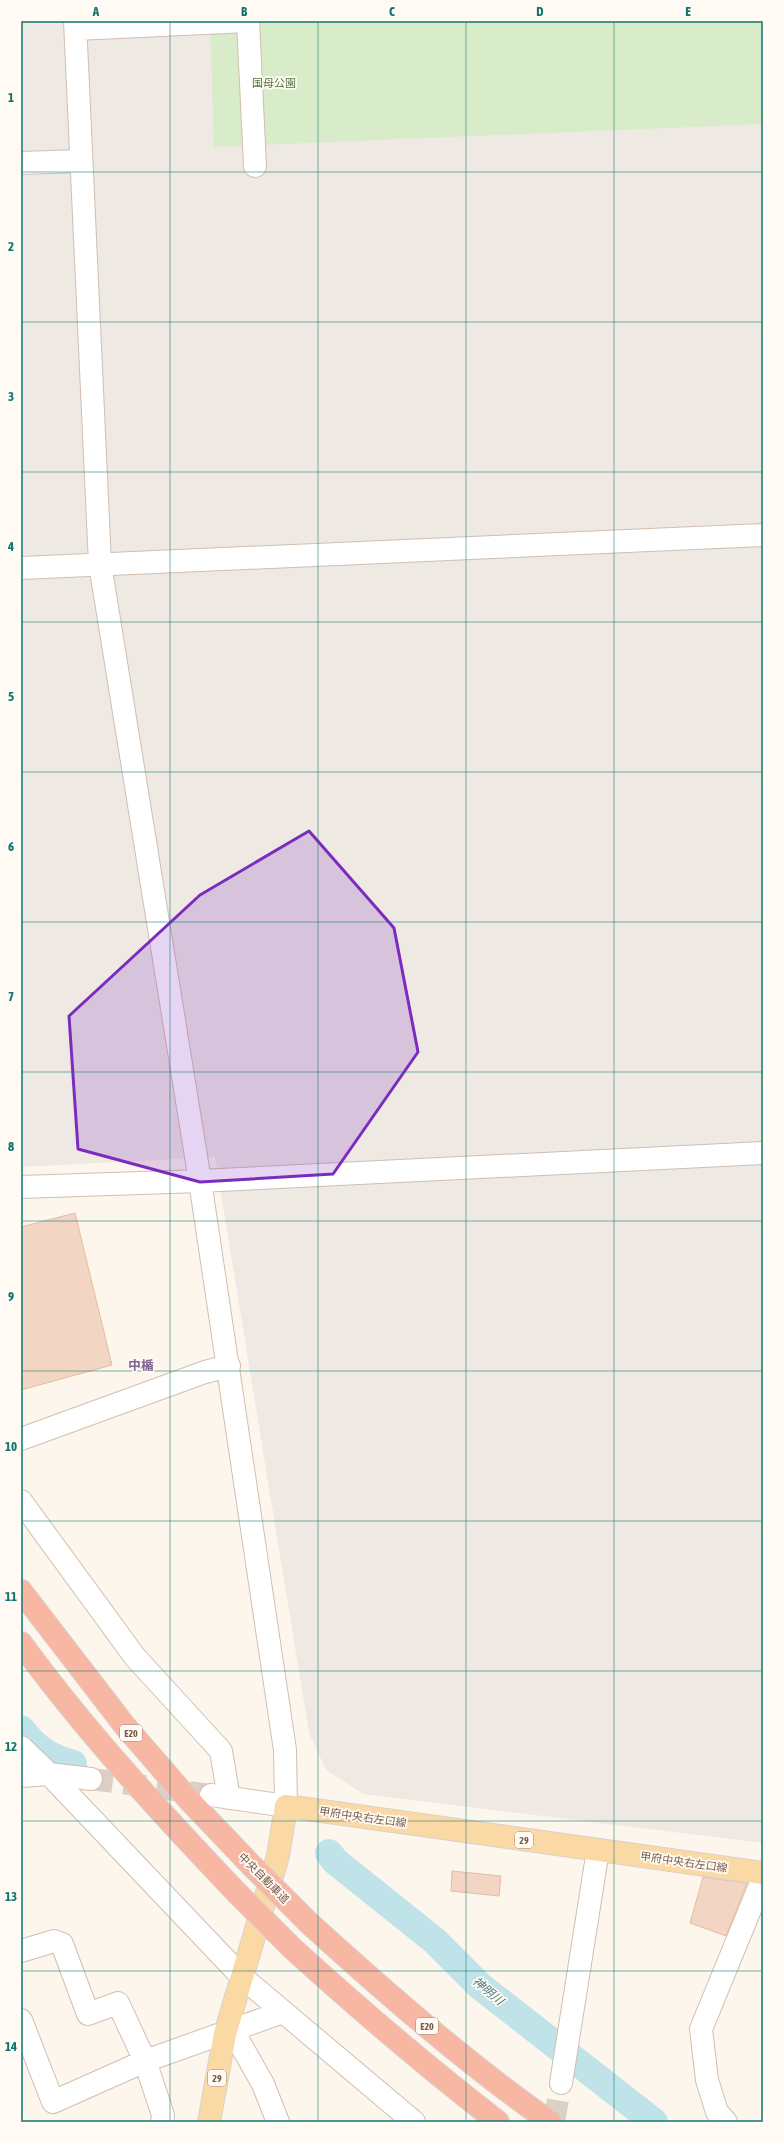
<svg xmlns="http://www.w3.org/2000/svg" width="784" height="2143" viewBox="0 0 784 2143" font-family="'Asap Condensed','Noto Sans JP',sans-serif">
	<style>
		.industrial { fill: #efe9e4 }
		.green { fill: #d8ecc9 }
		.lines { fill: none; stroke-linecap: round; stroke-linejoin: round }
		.river { stroke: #bfe3e8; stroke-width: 28 }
		.building { fill: #f3d5c3; stroke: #e6bba3 }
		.minor-tunnel { stroke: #dcd0c4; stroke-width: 22; stroke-dasharray: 22 11; stroke-linecap: butt }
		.minor-casing { stroke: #d1beb0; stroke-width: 24 }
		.major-casing { stroke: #dad1cd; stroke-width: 24 }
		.highway-casing { stroke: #dad1cd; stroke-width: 24 }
		.minor { stroke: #fff; stroke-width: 22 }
		.major { stroke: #fbd9a5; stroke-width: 22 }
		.highway { stroke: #f7b7a3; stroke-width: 22 }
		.highway-bridge-casing { stroke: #dad1cd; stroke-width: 24; stroke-linecap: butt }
		.highway-bridge { stroke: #f7b7a3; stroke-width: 22 }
		.marked { fill: #7b2cbf; fill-opacity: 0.2; stroke: #7b2cbf; stroke-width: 3; stroke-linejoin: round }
		.grid { fill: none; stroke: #0f766e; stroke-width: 1; stroke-opacity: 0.55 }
		.labels { text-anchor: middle; stroke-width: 3.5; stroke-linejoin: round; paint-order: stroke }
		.shield { fill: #fffaf3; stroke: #a28b7f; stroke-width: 1 }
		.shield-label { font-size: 10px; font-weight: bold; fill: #7a5c4d }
		.park-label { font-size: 11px; fill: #537a41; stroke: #fffaf3 }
		.street-label { font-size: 11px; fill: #7a5c4d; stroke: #fffaf3 }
		.water-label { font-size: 12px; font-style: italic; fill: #437c86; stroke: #fffaf3 }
		.quarter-label { font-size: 13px; font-weight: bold; fill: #846695; stroke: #fffaf3 }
		.neatline { fill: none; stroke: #0f766e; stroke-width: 1.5 }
		.grid-label { font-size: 13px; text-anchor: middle; font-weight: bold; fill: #0f766e }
	</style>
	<rect width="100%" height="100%" fill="#fdf6ec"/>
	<path class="industrial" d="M21,21H763V1843L363,1794L326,1770L309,1733L215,1157L21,1167Z"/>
	<path class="green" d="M91,21H763V124L214,147L210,29Z"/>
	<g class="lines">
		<path class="river" d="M21,1729C36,1749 49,1757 73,1764
			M329,1853L335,1861L435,1941L480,1986L654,2122"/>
	</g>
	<path class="building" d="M75,1213L112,1365L21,1390V1227Z
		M452,1871L501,1876L499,1896L451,1891Z
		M703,1877L747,1883L726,1936L690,1923Z"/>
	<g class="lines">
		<path class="minor-tunnel" d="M91,1779L211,1795
			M554,2122L561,2083"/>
		<defs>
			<path id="minor" d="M75,21L100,564L200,1181L285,1750L286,1806L211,1795
				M248,21L255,166
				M76,29L247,21
				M21,163L81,161
				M21,568L763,535
				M21,1187L200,1181L763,1153
				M21,1439L205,1372L229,1366
				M21,1501L135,1657L221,1751L229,1798
				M21,1747L49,1774L242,1977L414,2122
				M21,1776L49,1774L91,1779
				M21,1951L54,1941L62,1944L88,2014L118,2003L145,2061L163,2115L162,2122
				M21,2020L53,2102L145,2061L283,2012
				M233,2031L263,2084L278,2122
				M561,2083L598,1850
				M726,2122L717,2112L707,2080L701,2029L763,1878"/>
			<path id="major" d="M209,2122L225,2034L278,1856L286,1806L763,1873"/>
			<path id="highway" d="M21,1591L125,1726L189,1800L252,1866
				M21,1643C86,1732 161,1813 237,1893
				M309,1923C386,1993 465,2062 550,2122
				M292,1948C359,2009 427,2067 498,2122"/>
		</defs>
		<use href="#minor" class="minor-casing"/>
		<use href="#major" class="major-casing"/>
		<use href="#highway" class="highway-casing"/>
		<use href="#minor" class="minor"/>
		<use href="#major" class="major"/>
		<use href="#highway" class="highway"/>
		<defs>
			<path id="highway-bridge" d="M252,1866L309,1923
				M237,1893L292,1948"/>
		</defs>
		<use href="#highway-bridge" class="highway-bridge-casing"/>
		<use href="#highway-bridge" class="highway-bridge"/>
	</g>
	<path class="marked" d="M309,831L394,928L418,1052L333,1174L200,1182L78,1149L69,1016L200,895Z"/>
	<path class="grid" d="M170,21V2122M318,21V2122M466,21V2122M614,21V2122M21,172H763M21,322H763M21,472H763M21,622H763M21,772H763M21,922H763M21,1072H763M21,1221H763M21,1371H763M21,1521H763M21,1671H763M21,1821H763M21,1971H763"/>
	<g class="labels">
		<g class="shield">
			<rect x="120" y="1725" width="22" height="16" rx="3"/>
			<rect x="515" y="1832" width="18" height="16" rx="3"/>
			<rect x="416" y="2018" width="22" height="16" rx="3"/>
			<rect x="208" y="2070" width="18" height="16" rx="3"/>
		</g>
		<g class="shield-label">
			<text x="131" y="1737">E20</text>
			<text x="524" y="1844">29</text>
			<text x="427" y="2030">E20</text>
			<text x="217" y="2082">29</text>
		</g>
		<g class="park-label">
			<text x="274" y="87">国母公園</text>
		</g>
		<g class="street-label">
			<text transform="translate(363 1817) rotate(8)" y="4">甲府中央右左口線</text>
			<text transform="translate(684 1862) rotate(8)" y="4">甲府中央右左口線</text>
			<text transform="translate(264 1878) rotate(45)" y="4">中央自動車道</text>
		</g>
		<g class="water-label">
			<text transform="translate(488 1991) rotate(40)" y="4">神明川</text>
		</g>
		<g class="quarter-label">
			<text x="141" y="1370">中楯</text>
		</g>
	</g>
	<rect width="784" height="2143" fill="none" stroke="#fffaf3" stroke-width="44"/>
	<rect x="22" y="22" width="740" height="2099" class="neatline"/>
	<g class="grid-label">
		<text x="96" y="16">A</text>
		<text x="244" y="16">B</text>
		<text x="392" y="16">C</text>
		<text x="540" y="16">D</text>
		<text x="688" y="16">E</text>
		<text x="11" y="102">1</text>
		<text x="11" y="251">2</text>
		<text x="11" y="401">3</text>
		<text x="11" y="551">4</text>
		<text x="11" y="701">5</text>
		<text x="11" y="851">6</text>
		<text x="11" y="1001">7</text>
		<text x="11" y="1151">8</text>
		<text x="11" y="1301">9</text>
		<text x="11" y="1451">10</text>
		<text x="11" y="1601">11</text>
		<text x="11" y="1751">12</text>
		<text x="11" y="1901">13</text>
		<text x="11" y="2051">14</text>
	</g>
</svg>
